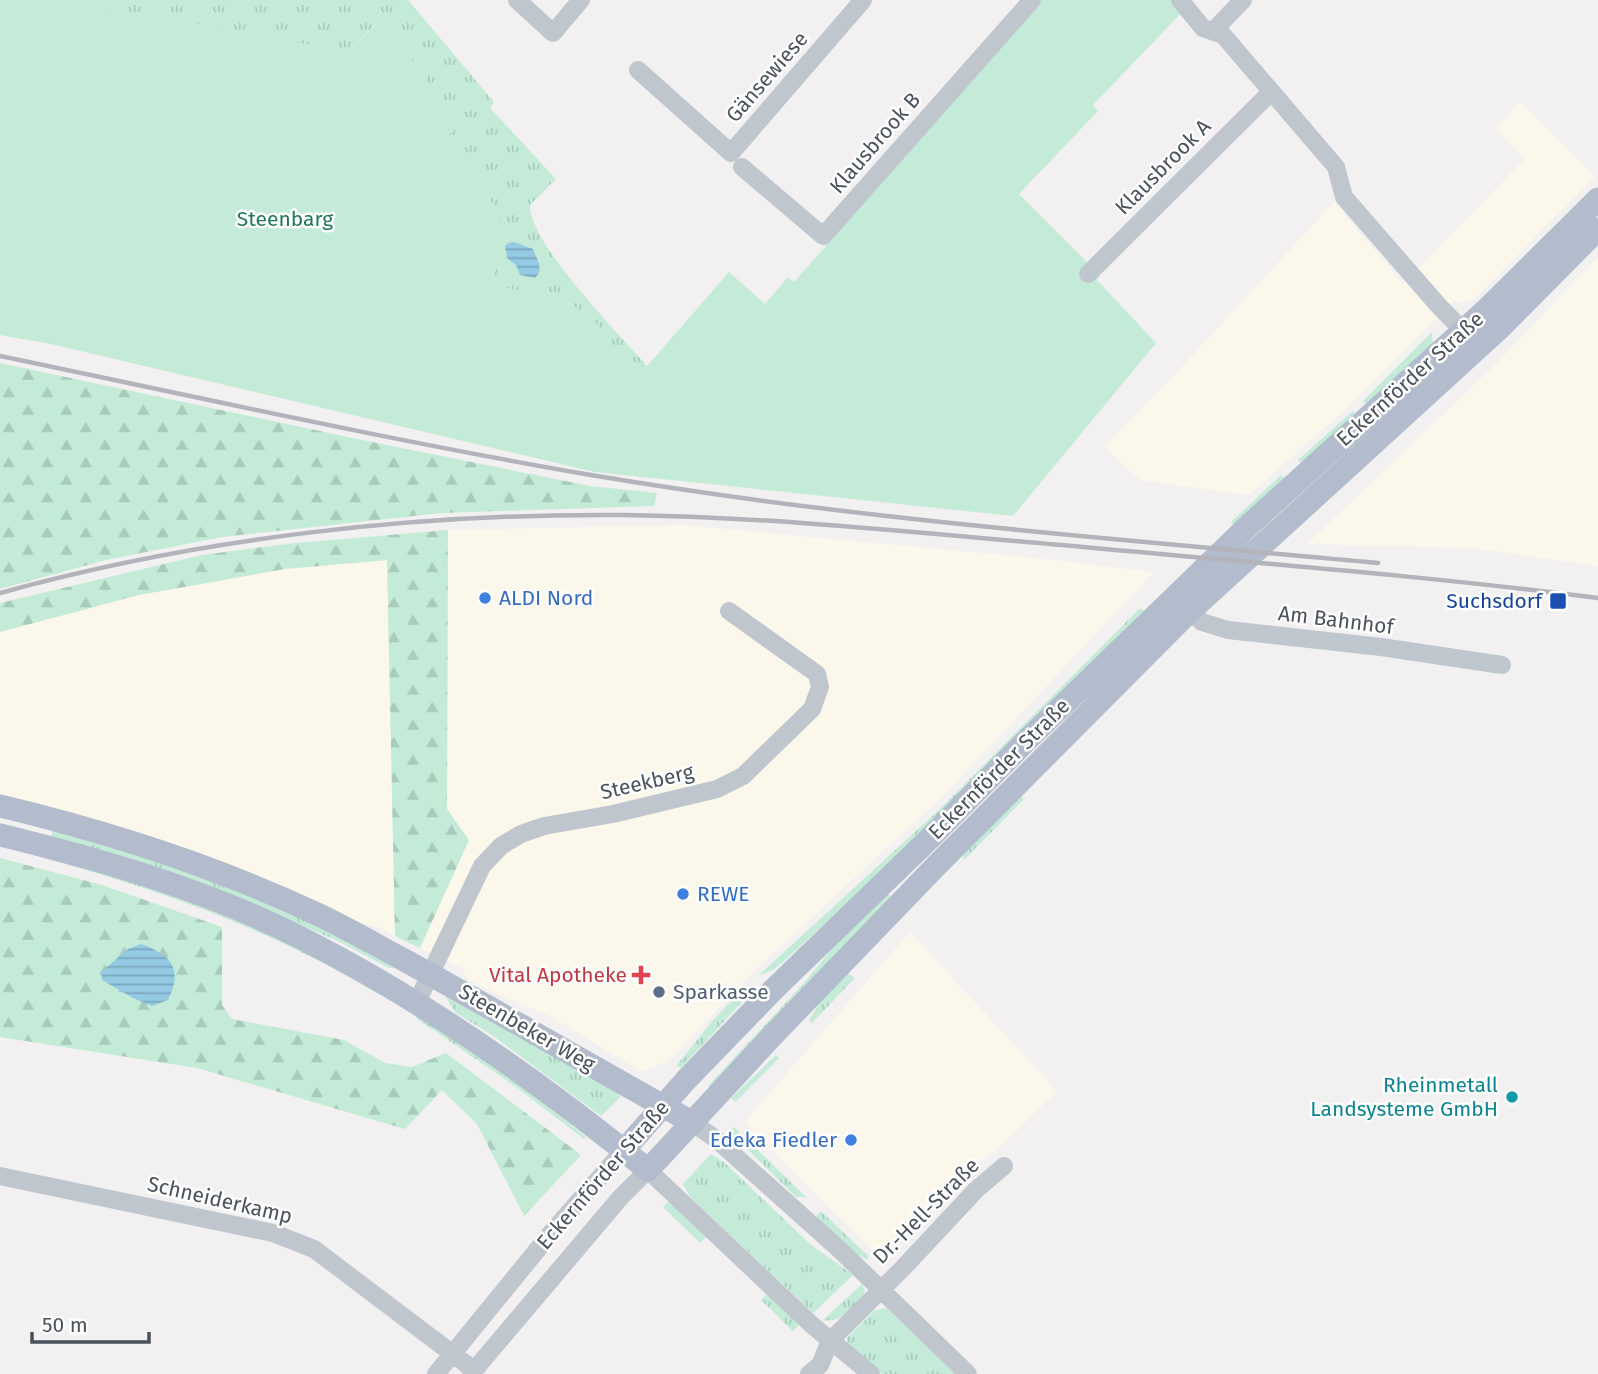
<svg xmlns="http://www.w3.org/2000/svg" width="1598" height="1374" viewBox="0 0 1598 1374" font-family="'Fira Sans',sans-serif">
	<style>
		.commercial { fill: #fbf8eb }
		.grass { fill: url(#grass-tufts) }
		.forest { fill: url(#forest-firs) }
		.garden { fill: #c3ebd7 }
		.water { fill: url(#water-rules) }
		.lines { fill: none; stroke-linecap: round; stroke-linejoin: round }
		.minor { stroke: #c0c6cd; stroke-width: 18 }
		.major { stroke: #b2bccc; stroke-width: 23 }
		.rail { stroke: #b3b4b9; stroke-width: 4.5 }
		.shop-dot { fill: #3f7fe0; stroke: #fff; stroke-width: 2.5 }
		.transit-dot { fill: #1a4fb4; stroke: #fff; stroke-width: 2.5 }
		.health-dot { fill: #e0444e; stroke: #fff; stroke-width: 2.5 }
		.service-dot { fill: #5c6f8a; stroke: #fff; stroke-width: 2.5 }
		.culture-dot { fill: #0f9aa8; stroke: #fff; stroke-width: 2.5 }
		.labels { text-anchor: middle; stroke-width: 5; stroke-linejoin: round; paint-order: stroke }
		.street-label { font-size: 21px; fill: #4a515b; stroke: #fff }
		.park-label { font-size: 21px; fill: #207755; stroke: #fff }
		.shop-label { font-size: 21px; fill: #366cbe; stroke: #fff; text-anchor: start }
		.transit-label { font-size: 21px; fill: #164399; stroke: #fff; text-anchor: end }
		.health-label { font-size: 21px; fill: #be3a42; stroke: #fff; text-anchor: end }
		.service-label { font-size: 21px; fill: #4e5e75; stroke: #fff; text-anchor: start }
		.culture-label { font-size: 21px; fill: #0d838f; stroke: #fff; text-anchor: end }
	</style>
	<defs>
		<pattern id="grass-tufts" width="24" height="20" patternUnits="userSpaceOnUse" patternTransform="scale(1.75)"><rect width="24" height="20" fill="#c3ebd7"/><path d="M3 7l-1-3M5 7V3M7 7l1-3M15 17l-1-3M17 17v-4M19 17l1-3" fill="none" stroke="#a9cbbb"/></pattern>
		<pattern id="forest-firs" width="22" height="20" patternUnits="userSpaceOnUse" patternTransform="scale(1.75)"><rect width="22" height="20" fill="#c3ebd7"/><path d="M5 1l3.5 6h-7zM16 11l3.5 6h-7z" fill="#a9cbbb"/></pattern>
		<pattern id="water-rules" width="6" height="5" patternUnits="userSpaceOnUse" patternTransform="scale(1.75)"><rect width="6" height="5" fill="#94cae4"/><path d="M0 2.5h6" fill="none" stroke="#7ba6bc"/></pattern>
	</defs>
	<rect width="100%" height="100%" fill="#f2f0f0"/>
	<path class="commercial" d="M1520,102L1595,177L1475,298L1467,302L1454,301L1348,407L1249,495L1140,480L1104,447L1180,369L1334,202L1403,284L1525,159L1496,129Z
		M1598,257V566L1474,548L1307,544L1494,366Z
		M683,525L1054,560L1154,572L943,796L752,973L669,1061L640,1071L551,1016L501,996L468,979L462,968L420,948L469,841L447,809L448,530Z
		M387,560L395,936L380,928L346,919L0,798V632L139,595L285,569Z
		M910,932L1057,1091L1004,1143L968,1171L884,1251L879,1253L874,1251L809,1188L749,1127L746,1120Z"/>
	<path class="grass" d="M64,0H408L494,102L490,108L556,179L530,205C528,242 621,336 647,366L635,380L619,353L573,305L555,298L493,286L498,230L494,206L446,136L456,129L375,25L348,52Z
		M1432,332L1433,345L1366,404L1363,401Z
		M1353,411L1357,415L1302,464L1298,460Z
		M1281,475L1285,479L1235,526L1231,522Z
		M1140,608L1144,611L892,862L783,962L773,970L759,975L939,810Z
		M1019,795L1024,799L964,860L961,852Z
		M53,828L119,847L256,896L396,964L393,968H389L338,941L310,929L51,838Z
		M46,855L136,882L263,930L380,992L378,994C274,931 161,890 44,858Z
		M888,893L891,897L712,1088L708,1086L803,984L841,938Z
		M845,971L855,978L812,1023L809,1020L820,1002Z
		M751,985L754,989L681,1068L677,1065L713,1020L744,988Z
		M445,996L599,1079L621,1096L601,1116L492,1035L456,1013Z
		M418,1016L521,1085L586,1137L584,1139L519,1089L416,1018Z
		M776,1055L779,1058L735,1102L731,1098Z
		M734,1127L738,1131L806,1197H796L730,1132Z
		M711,1154L725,1163L811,1245L853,1275L813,1313L691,1198L683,1184Z
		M669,1201L706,1237L700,1243L663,1207Z
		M821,1211L868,1256V1260L852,1252L816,1216Z
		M862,1284L865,1291C860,1305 839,1324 823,1320Z
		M767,1294L799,1324L793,1331L761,1300Z
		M884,1308L888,1309L955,1374H882L847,1345V1338L874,1311Z"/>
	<path class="forest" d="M0,363L362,440L590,486L657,493L654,506L441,513L222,537L106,560L0,589Z
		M448,530L447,809L469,840L420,948L395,936L387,560L285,569L139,595L0,632V603L202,555L296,543Z
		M0,858L102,885L222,927V1005L232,1019L344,1040L385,1063L412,1067L446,1053L581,1155L524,1216L477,1124L442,1090L405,1129L197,1068L0,1037Z"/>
	<path class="garden" d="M0,0H64L348,52L376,25L422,71L456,129L446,136L494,206L498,230L493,285C518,291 550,293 572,305C602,321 618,352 635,380L729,272L765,304L788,277L794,282L826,246L822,242L1036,0H1180L1187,7L1093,105L1098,111L1019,194L1100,275L1097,280L1156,343L1013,516L595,472L51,344L0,335Z"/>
	<path class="water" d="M514,242L533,249C536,259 545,268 535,278L520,275L516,265L507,258L505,246L508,243Z
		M141,944C172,955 183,969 168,1000L152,1006L133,998L102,980L101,972L128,949Z"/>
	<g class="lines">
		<path class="minor" d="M517,0L553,33L581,0
			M1180,0L1203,28L1223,35L1336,167L1344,197L1438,305L1472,340
			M1213,31L1243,0
			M638,70L731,153L863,0
			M742,167L823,236L1032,0
			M1088,274L1271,92
			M1182,605L1202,622L1228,630L1381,647L1502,665
			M417,1002L482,866L501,846L521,834L544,826L613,814L717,789L743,776L812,709L820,687L817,674L729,611
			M693,1123L716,1139L840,1250L968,1374
			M0,1176L273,1233L314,1249L474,1370
			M436,1374L551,1233L624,1150
			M471,1374L620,1198L648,1170L812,1325L871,1374
			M809,1374L820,1365L830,1341L903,1268L976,1190L1004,1166"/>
		<path class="major" d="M0,806C109,832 215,866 317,914C347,928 376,945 406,961C502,1014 597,1069 693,1123
			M0,835C102,860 207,890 301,938C426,1001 540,1082 648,1170L774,1034L936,866L1189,612L1502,326L1598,229
			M624,1150L686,1080L773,990L925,843L1027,740L1246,528L1487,309L1598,199"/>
		<path class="rail" d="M0,356C197,397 393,441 591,475C851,519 1116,539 1378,563
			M0,593C198,538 418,513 624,515C777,517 930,534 1083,547C1255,563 1427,576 1598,598"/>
	</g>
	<g class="shop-dot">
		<circle cx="485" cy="598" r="7"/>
		<circle cx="683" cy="894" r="7"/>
		<circle cx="851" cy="1140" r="7"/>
	</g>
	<rect class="transit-dot" x="1549" y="592" width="18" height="18" rx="3.5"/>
	<path class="health-dot" d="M637.5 964.5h7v7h7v7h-7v7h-7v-7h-7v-7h7z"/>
	<circle class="service-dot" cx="659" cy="992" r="7"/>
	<circle class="culture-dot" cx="1512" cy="1097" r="7"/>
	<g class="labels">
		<g class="street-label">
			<text transform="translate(767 77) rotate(-49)" y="7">Gänsewiese</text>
			<text transform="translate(875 143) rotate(-49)" y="7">Klausbrook B</text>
			<text transform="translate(1163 167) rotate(-45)" y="7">Klausbrook A</text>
			<text transform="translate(1410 379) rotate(-42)" y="7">Eckernförder Straße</text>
			<text transform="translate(1336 620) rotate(7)" y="7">Am Bahnhof</text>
			<text transform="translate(999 769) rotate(-45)" y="7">Eckernförder Straße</text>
			<text transform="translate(647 782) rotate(-13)" y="7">Steekberg</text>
			<text transform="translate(527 1028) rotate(30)" y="7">Steenbeker Weg</text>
			<text transform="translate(603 1175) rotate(-49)" y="7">Eckernförder Straße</text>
			<text transform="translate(220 1200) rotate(13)" y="7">Schneiderkamp</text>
			<text transform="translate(926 1211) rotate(-45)" y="7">Dr.-Hell-Straße</text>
		</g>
		<g class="park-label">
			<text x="285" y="226">Steenbarg</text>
		</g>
		<g class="shop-label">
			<text x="499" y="605">ALDI Nord</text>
			<text x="697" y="901">REWE</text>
			<text x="837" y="1147" text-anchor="end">Edeka Fiedler</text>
		</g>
		<g class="transit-label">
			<text x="1542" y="608">Suchsdorf</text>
		</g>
		<g class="health-label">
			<text x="627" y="982">Vital Apotheke</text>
		</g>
		<g class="service-label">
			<text x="673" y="999">Sparkasse</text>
		</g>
		<g class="culture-label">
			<text x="1498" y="1092">Rheinmetall<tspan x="1498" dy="24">Landsysteme GmbH</tspan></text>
		</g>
	</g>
	<path d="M32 1332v10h117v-10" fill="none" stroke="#4a515b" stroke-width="3.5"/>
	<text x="42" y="1332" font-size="21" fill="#4a515b" stroke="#ffffff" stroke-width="5" paint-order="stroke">50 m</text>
</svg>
